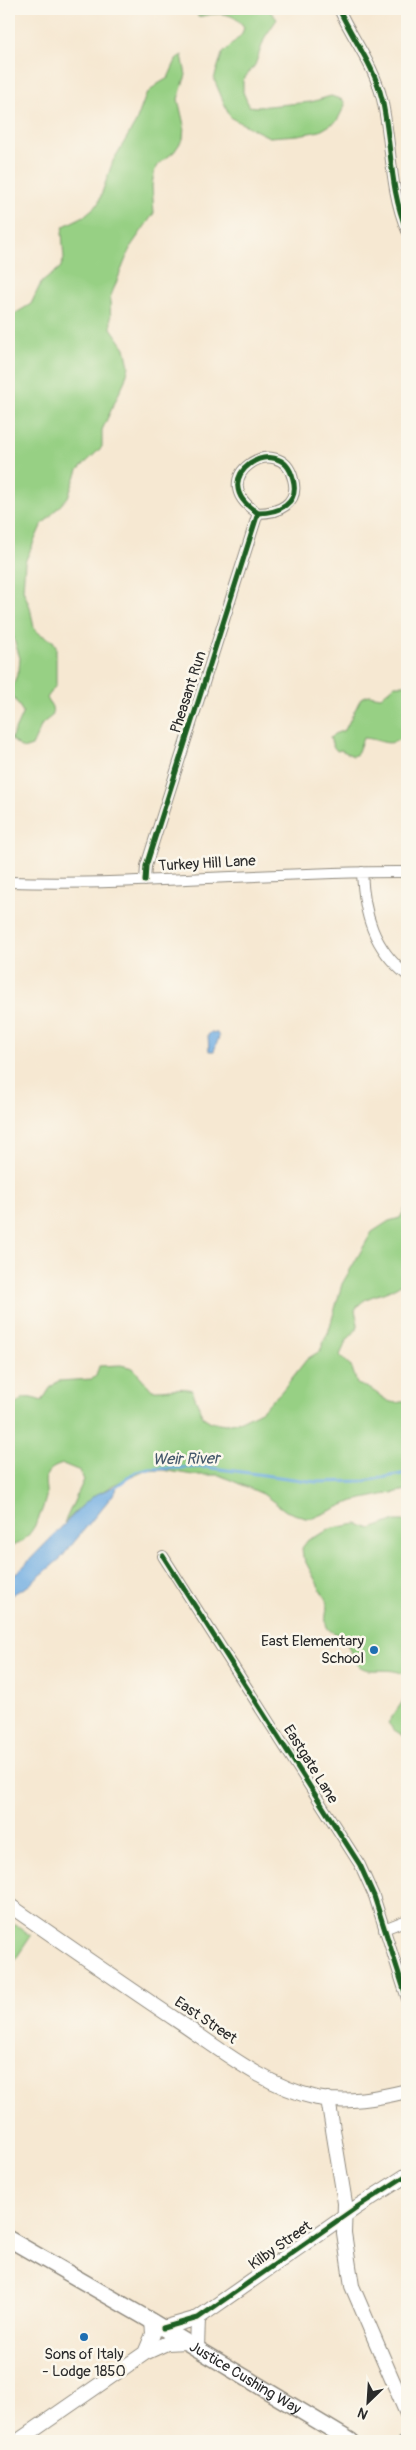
<svg xmlns="http://www.w3.org/2000/svg" width="416" height="2450" viewBox="0 0 416 2450" font-family="Pangolin,sans-serif">
	<style>
		.green { fill: #97d084; stroke: #617e58 }
		.water { fill: #71ade2; stroke: #4e6c86 }
		.lines { fill: none; stroke-linecap: round; stroke-linejoin: round }
		.stream { stroke: #71ade2; stroke-width: 3 }
		.street-casing { stroke: #908a7e; stroke-width: 12 }
		.secondary-casing { stroke: #908a7e; stroke-width: 16 }
		.primary-casing { stroke: #908a7e; stroke-width: 18 }
		.street { stroke: #fff; stroke-width: 10 }
		.secondary { stroke: #fff; stroke-width: 14 }
		.primary { stroke: #fff; stroke-width: 15 }
		.cycleway-casing { stroke: #fbf7ec; stroke-width: 8 }
		.cycleway { stroke: #1b5e20; stroke-width: 5 }
		.poi-dot { fill: #1f6fb2; stroke: #fbf7ec; stroke-width: 2 }
		.labels { text-anchor: middle; stroke-width: 5; stroke-linejoin: round; paint-order: stroke }
		.street-label { font-size: 15px; fill: #2b2b2b; stroke: #fbf7ec }
		.poi-label { font-size: 15px; fill: #2b2b2b; stroke: #fbf7ec; text-anchor: end }
		.water-label { font-size: 16px; font-style: italic; fill: #44586b; stroke: #fbf7ec }
	</style>
	<rect width="100%" height="100%" fill="#fbf7ec"/>
	<filter id="ink" filterUnits="userSpaceOnUse"><feTurbulence type="fractalNoise" baseFrequency=".02" numOctaves="2"/><feDisplacementMap in="SourceGraphic" scale="10" xChannelSelector="R" yChannelSelector="G"/><feConvolveMatrix kernelMatrix="1 2 1 2 8 2 1 2 1" color-interpolation-filters="sRGB"/></filter>
	<filter id="wash" filterUnits="userSpaceOnUse"><feTurbulence type="fractalNoise" baseFrequency=".0096" numOctaves="4" result="noise"/><feDisplacementMap in="SourceGraphic" scale="20" xChannelSelector="R" yChannelSelector="G"/><feGaussianBlur stdDeviation="1.12" result="paint"/><feColorMatrix in="noise" values="0 0 0 0 0 0 0 0 0 0 0 0 0 0 0 0 0 1.4 0 .05"/><feComposite in="paint" operator="in"/></filter>
	<g filter="url(#wash)">
		<rect width="100%" height="100%" fill="#f6e8d2"/>
		<path class="green" d="M196,9H268L277,19L265,37L255,65L243,80V92L249,106L257,107L311,102L331,96L343,100L345,105L337,121L320,131L298,135L269,137L233,119L229,115L214,79L222,54L242,34L244,27C232,10 216,13 198,17Z
			M182,55L186,75L178,99L184,125L183,139L174,152L159,164L154,172L152,186L154,213L131,246L110,298L111,328L125,348L129,366L125,380L102,430V447L78,470L68,497L41,526L25,562L23,590L30,607L34,628L40,634L53,641L56,646V685L47,698L52,707L53,715L42,724L32,746L23,749L11,739L23,712L10,692L19,670L20,658L9,624V321L11,316L31,304L41,283L60,268L64,259L62,232L64,226L84,216L98,204L113,161L136,122L146,95L156,85L168,78L177,58Z
			M395,685H407V733C389,751 384,739 363,738L357,754L353,756L341,750L337,751L333,746L330,738L334,734L345,730L361,698L369,695L381,697Z
			M407,1205V1278C403,1282 399,1286 394,1288C379,1297 365,1294 355,1310L358,1324L357,1329L347,1340L340,1355L352,1368L357,1384C362,1386 368,1387 372,1390C386,1399 390,1407 407,1400V1490L353,1501L313,1518H305L286,1511L263,1494L219,1475H193L163,1470L145,1471L111,1486L85,1503L64,1523L84,1480L80,1471L63,1464C56,1466 48,1469 46,1477C44,1483 47,1490 46,1497C42,1514 29,1546 9,1546V1411C24,1398 21,1394 42,1401L50,1388L58,1381L92,1379L96,1376L99,1366L121,1365L133,1368L152,1390C166,1391 179,1386 192,1390L203,1417L211,1422L226,1424L241,1421L261,1411L281,1392L307,1359L320,1351L329,1330L342,1284L372,1232L389,1221L400,1218Z
			M393,1521H407V1676C395,1668 383,1671 369,1670C350,1667 353,1649 343,1638C339,1633 331,1634 327,1627C323,1618 329,1610 326,1600L303,1557L302,1548L308,1540L333,1528L357,1524L371,1529Z
			M407,1695V1738L394,1730L388,1723Z
			M9,1921L31,1936L9,1969Z"/>
		<path class="water" d="M211,1032L217,1033L219,1037L214,1051H209L208,1035Z
			M117,1485L116,1491L61,1558L28,1586L9,1596V1577L17,1573L85,1503L95,1495Z"/>
		<g class="lines">
			<path class="stream" d="M115,1487L136,1472L150,1469L205,1467L316,1482L365,1481L407,1473"/>
		</g>
	</g>
	<g filter="url(#ink)">
		<g class="lines">
			<defs>
				<path id="street" d="M339,9C353,40 374,65 382,99C392,143 389,189 407,231
					M362,872C364,914 373,948 407,975
					M145,881L146,866L152,847L258,513C201,478 281,429 293,479C300,504 278,513 258,513
					M9,882C142,886 274,871 407,872
					M163,1556L360,1865L374,1896L407,1999
					M384,1929L407,1920"/>
				<path id="secondary" d="M9,1905C65,1944 121,1983 178,2021C221,2050 265,2086 317,2098C347,2104 378,2098 407,2091
					M328,2099L345,2203L344,2233L352,2286L407,2414
					M163,2328L198,2318L357,2207L407,2175
					M197,2348L198,2318
					M145,2353L153,2334L152,2321
					M18,2441L145,2353L167,2343L186,2342
					M406,2441L407,2440"/>
				<g id="primary">
					<path id="s1" d="M9,2239L141,2315L351,2441"/>
				</g>
			</defs>
			<use href="#street" class="street-casing"/>
			<use href="#secondary" class="secondary-casing"/>
			<use href="#primary" class="primary-casing"/>
			<use href="#street" class="street"/>
			<use href="#secondary" class="secondary"/>
			<use href="#primary" class="primary"/>
			<defs>
				<path id="cycleway" d="M339,9C353,40 374,65 382,99C392,143 389,189 407,231
					M145,881L146,866L152,847L258,513C201,478 281,429 293,479C300,504 278,513 258,513
					M163,1556L360,1865L374,1896L407,1999
					M163,2328L198,2318L357,2207L407,2175"/>
			</defs>
			<use href="#cycleway" class="cycleway-casing"/>
			<use href="#cycleway" class="cycleway"/>
		</g>
	</g>
	<g class="poi-dot">
		<circle cx="374" cy="1650" r="5"/>
		<circle cx="84" cy="2337" r="5"/>
	</g>
	<g class="labels">
		<g class="street-label">
			<text transform="translate(188 692) rotate(-72)" y="5">Pheasant Run</text>
			<text transform="translate(207 863) rotate(-3)" y="5">Turkey Hill Lane</text>
			<text transform="translate(311 1764) rotate(58)" y="5">Eastgate Lane</text>
			<text transform="translate(206 2020) rotate(34)" y="5">East Street</text>
			<text transform="translate(280 2245) rotate(-35)" y="5">Kilby Street</text>
			<text dy="5" stroke="none"><textPath href="#s1" startOffset="274">Justice Cushing Way</textPath></text>
		</g>
		<g class="poi-label">
			<text x="364" y="1646">East Elementary<tspan x="364" dy="17">School</tspan></text>
			<text x="84" y="2359" text-anchor="middle">Sons of Italy<tspan x="84" dy="17">- Lodge 1850</tspan></text>
		</g>
		<g class="water-label">
			<text transform="translate(186 1458) rotate(-1)" y="6">Weir River</text>
		</g>
	</g>
	<rect width="416" height="2450" fill="none" stroke="#fbf7ec" stroke-width="30"/>
	<g transform="translate(368 2402) rotate(205)" stroke="#fbf7ec" stroke-width="4" paint-order="stroke">
	<path d="M0-4L9 19L0 12L-9 19Z" fill="#2b2b2b"/>
	<text y="-8" font-size="14" font-weight="bold" text-anchor="middle" fill="#2b2b2b">N</text>
	</g>
</svg>
